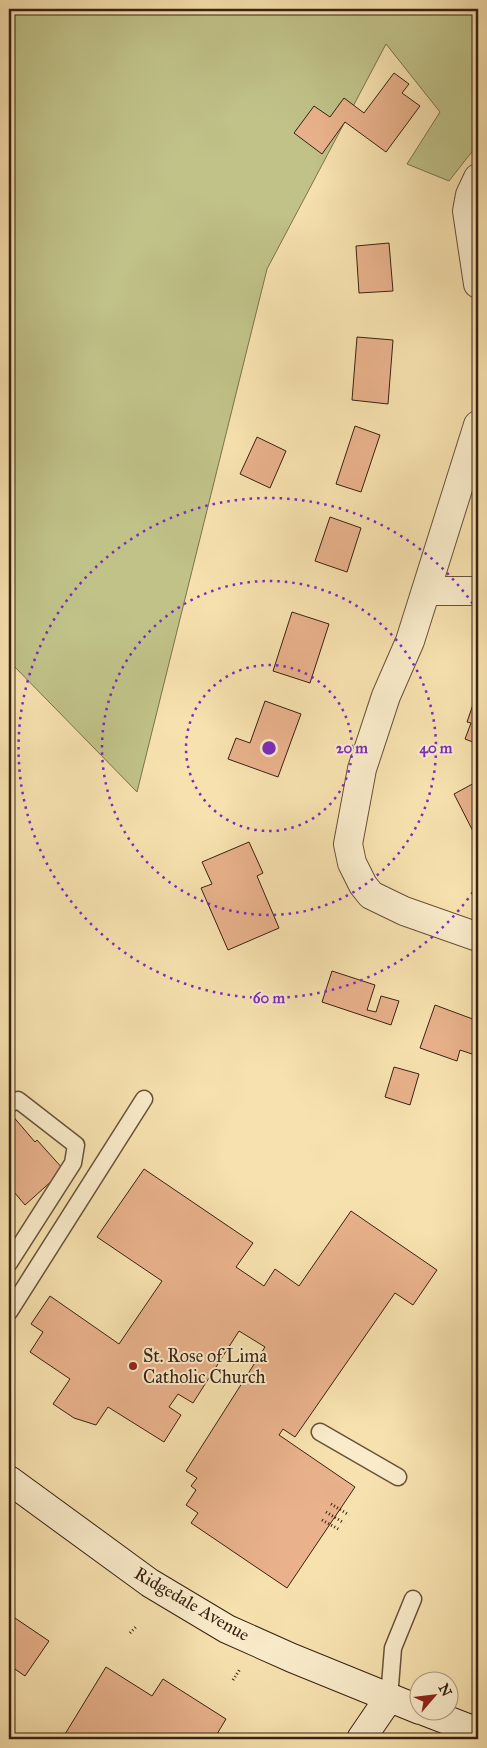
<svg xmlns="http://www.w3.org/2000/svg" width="487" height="1748" viewBox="0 0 487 1748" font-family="'IM FELL Great Primer',serif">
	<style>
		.green { fill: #c0c288; stroke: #7c724d }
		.building { fill: #e9b28c; stroke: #382112 }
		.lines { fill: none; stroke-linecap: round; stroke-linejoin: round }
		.lane-casing { stroke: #685139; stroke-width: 19 }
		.street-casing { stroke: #685139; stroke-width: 30 }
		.secondary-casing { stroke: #382112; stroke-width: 30 }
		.path { stroke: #382112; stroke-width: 3; stroke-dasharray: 1 2.5; stroke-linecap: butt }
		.lane { stroke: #faeccb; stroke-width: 16 }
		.street { stroke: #faeccb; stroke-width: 28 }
		.secondary { stroke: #faeccb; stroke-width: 28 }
		.ring { fill: none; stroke: #7b2cbf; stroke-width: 2.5; stroke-dasharray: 2.5 5 }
		.poi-dot { fill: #8f2418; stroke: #faeccb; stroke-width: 2 }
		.labels { text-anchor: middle; stroke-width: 4; stroke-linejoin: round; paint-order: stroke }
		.poi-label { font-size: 18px; fill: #382112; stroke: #faeccb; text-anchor: start }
		.street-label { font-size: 18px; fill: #382112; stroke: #faeccb }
		.centre { fill: #7b2cbf; stroke: #faeccb; stroke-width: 2.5 }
		.ring-label { font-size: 15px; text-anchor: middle; font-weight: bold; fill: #7b2cbf; stroke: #faeccb; stroke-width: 4; stroke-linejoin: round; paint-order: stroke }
	</style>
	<rect width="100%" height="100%" fill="#f7e2af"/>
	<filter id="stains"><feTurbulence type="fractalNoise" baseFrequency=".004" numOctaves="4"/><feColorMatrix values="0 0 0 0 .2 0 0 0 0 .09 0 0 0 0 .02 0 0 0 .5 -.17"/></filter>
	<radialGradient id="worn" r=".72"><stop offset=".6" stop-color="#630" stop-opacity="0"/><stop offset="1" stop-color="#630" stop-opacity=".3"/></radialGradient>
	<path class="green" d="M9,9H478V144L449,181L407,164L440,112L386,44L267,269L137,792L9,661Z"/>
	<path class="building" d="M394,73L409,84L402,93L420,106L386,152L345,122L322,154L294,133L314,106L330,117L344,98L364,113Z
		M389,243L393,291L359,293L356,246Z
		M357,337L393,340L388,404L352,400Z
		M355,426L380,435L361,492L336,484Z
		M257,437L286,451L270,488L240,474Z
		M330,517L361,528L347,572L315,561Z
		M292,612L329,624L310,683L273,671Z
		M478,690V744L465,739L471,723L467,722Z
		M265,701L301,714L278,777L228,759L236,738L250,743Z
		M478,781V841L454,794Z
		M249,842L263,873L257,876L279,928L228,950L201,888L212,884L202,862Z
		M332,971L375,985L367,1010L376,1012L381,996L399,1001L391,1025L322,1002Z
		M435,1005L478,1021V1056L460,1050L457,1061L420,1048Z
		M394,1067L419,1074L410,1105L385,1097Z
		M11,1114L35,1142L37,1140L64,1170L25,1205L9,1186V1116Z
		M144,1169L253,1243L236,1267L264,1286L275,1269L299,1286L351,1211L437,1270L413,1305L395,1293L295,1437L283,1429L279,1435L355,1487L287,1588L191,1523L198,1513L186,1505L196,1490L191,1486L197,1478L186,1471L265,1347L239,1331L193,1403L178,1394L169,1407L181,1415L164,1442L108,1407L96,1425L74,1418L53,1404L70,1379L30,1352L43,1332L31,1324L50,1296L119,1344L162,1281L97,1237Z
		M9,1614L49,1641L25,1676L9,1665Z
		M106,1667L152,1696L163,1679L226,1719L214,1739H62Z"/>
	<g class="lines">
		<defs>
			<path id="lane" d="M9,1104L18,1100L76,1145L73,1163L9,1263
				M9,1312L144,1099
				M320,1432L398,1477
				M389,1698L393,1648L413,1599"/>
			<path id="street" d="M478,178L470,195L467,211L478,284
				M478,425L410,641L386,696L362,769L348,844L352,863L363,885L371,895L404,911L478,937
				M426,591H478"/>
			<path id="secondary" d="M9,1480L150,1583L227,1629L292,1658L420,1710
				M421,1710L478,1732
				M361,1739L389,1698"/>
		</defs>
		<use href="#lane" class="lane-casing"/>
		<use href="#street" class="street-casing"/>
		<use href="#secondary" class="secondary-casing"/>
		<path class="path" d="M331,1504L349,1515
			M326,1512L344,1523
			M322,1520L340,1530
			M130,1633L136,1627
			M233,1680L240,1669"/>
		<use href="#lane" class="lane"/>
		<use href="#street" class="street"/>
		<use href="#secondary" class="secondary"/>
	</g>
	<g class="ring">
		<circle cx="269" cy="748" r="83"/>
		<circle cx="269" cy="748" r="167"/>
		<path d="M477 886A250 250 0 1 1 477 610"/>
	</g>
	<circle class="poi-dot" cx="133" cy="1366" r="5"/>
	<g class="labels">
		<g class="poi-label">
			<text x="143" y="1362">St. Rose of Lima<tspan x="143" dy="21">Catholic Church</tspan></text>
		</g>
		<g class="street-label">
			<text transform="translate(192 1604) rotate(30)" y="6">Ridgedale Avenue</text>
		</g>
	</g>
	<circle cx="269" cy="748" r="8" class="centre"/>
	<g class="ring-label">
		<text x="352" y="753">20 m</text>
		<text x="436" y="753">40 m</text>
		<text x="269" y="1003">60 m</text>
	</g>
	<rect width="487" height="1748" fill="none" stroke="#f7e2af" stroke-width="30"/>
	<rect x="10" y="10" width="467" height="1728" fill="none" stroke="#382112" stroke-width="2.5"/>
	<rect x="15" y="15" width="457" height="1718" fill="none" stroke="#382112"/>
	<g transform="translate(434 1696) rotate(62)"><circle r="24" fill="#faeccb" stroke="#ac9b81"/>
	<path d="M0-4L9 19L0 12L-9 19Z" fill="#8f2418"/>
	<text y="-8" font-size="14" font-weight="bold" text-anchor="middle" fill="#382112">N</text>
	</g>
	<rect width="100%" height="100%" filter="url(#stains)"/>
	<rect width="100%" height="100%" fill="url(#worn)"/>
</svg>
